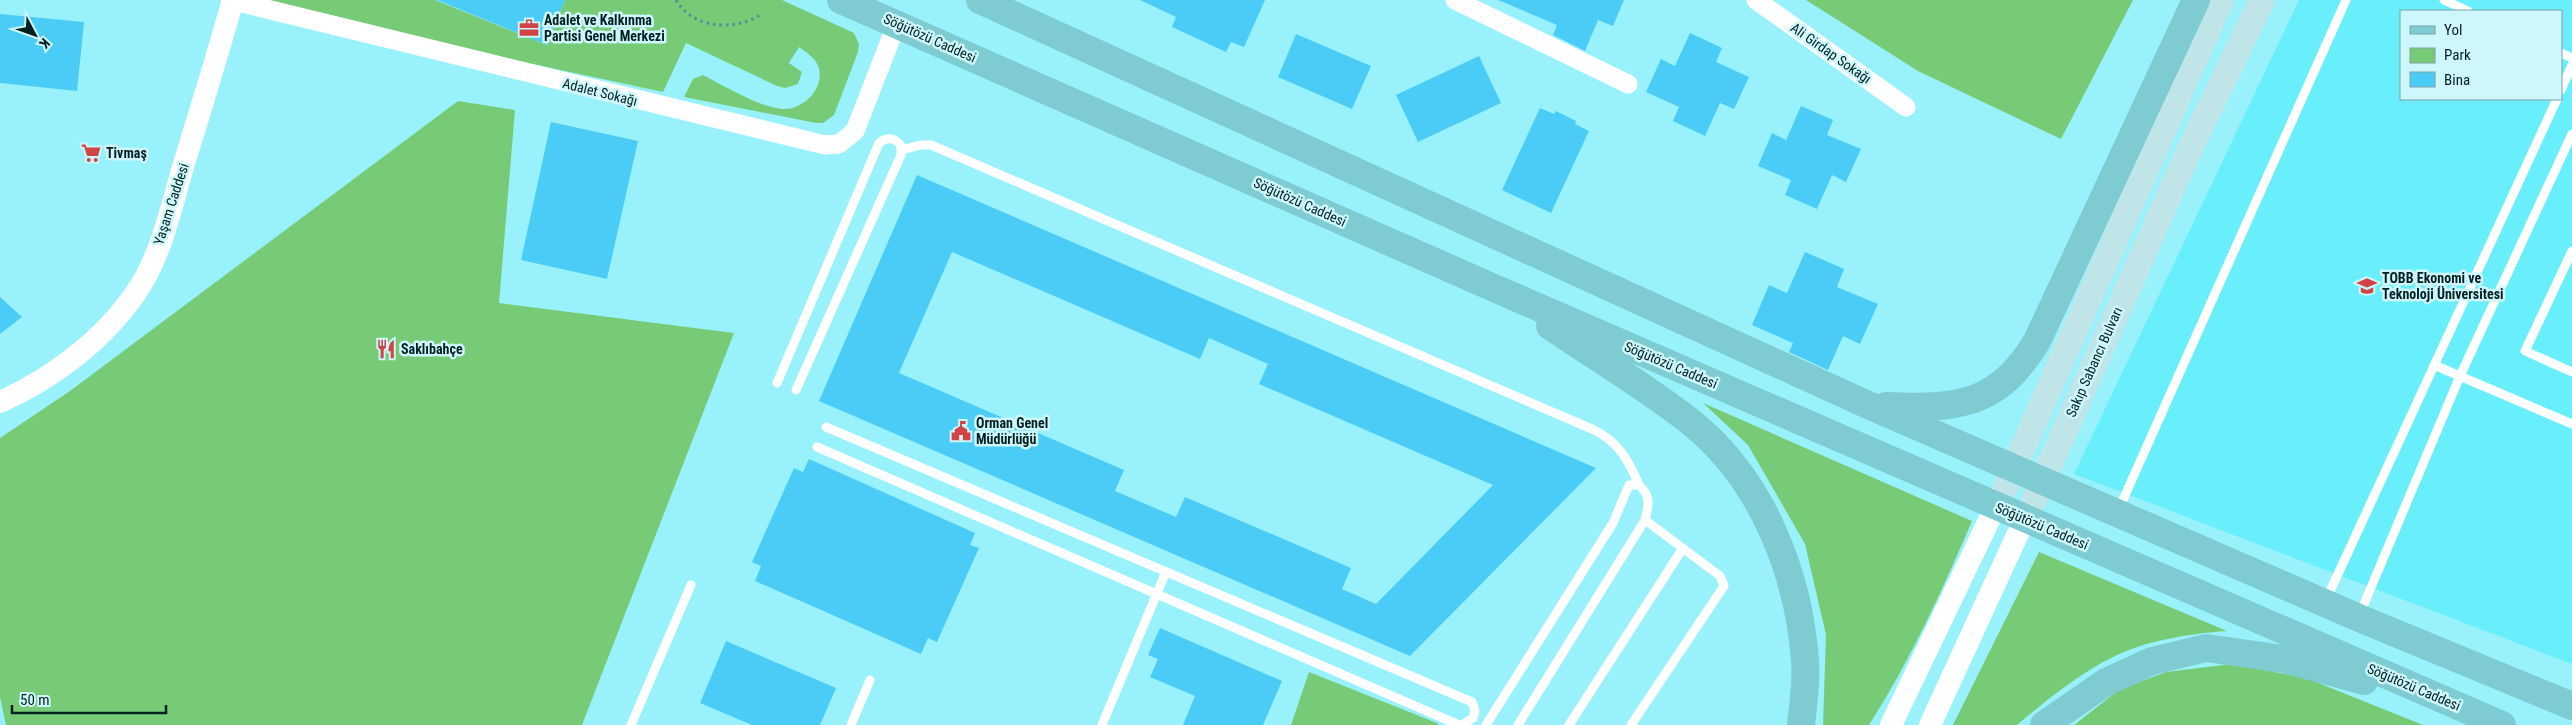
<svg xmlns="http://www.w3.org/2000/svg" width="2572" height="725" viewBox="0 0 2572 725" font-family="'Roboto Condensed',sans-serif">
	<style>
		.built { fill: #68effb; fill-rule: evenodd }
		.green { fill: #77cb76 }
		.building { fill: #4bccf6; fill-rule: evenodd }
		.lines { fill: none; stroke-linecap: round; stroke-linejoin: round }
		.path { stroke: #549096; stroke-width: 3; stroke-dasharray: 2.5 4; stroke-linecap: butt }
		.service { stroke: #fff; stroke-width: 9 }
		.minor { stroke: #fff; stroke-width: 19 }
		.tertiary { stroke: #fff; stroke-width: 22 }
		.secondary { stroke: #bfe5e8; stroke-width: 26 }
		.primary { stroke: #7fcbd2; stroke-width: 28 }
		.labels { text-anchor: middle; stroke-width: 5; stroke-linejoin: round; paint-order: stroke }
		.poi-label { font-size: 14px; font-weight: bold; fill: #052022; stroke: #cdf7fb; text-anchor: start }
		.street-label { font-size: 14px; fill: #052022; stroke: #cdf7fb }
	</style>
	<rect width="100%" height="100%" fill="#99f2fb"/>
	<path class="built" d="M2299,0H2572V664L2074,474ZM2401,11H2561V99H2401Z"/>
	<path class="green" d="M265,0H435L547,45L565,0H782L854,33L859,44L858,52L834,115L823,123H816L684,97L693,79L703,75C723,85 764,110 785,109C805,109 826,86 818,66C815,58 806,52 799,47L789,63L802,72L798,84L785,88L777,86L686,43L663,92L277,9Z
		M1806,0H2133L2061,139L1918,71Z
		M458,101L515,110L499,303L734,333L582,725H6L0,697V438L70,391Z
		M1703,403L1972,521C1942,591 1910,661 1869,725H1823L1826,635L1805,544L1748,445Z
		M2039,552L2227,631C2188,634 2147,640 2111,658C2080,673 2043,703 2017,725H1953Z
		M2232,664L2306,678L2423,725H2074L2120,689L2166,672Z
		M1309,672L1437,723L1439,725H1291Z"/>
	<path class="building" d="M437,0H565L547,45Z
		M1140,0H1265L1244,47L1231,42L1226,52L1172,27L1176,17Z
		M1498,0H1624L1613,26L1598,20L1585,51L1553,35L1557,25Z
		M0,14L84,22L77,91L0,83Z
		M1690,33L1722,48L1716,62L1749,77L1734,109L1720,103L1705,136L1673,121L1679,107L1646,92L1661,59L1675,66Z
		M1296,34L1371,66L1352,109L1278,77Z
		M1479,56L1501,103L1418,142L1396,95Z
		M1801,106L1833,120L1827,135L1861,149L1846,182L1832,175L1817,209L1785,195L1791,180L1758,166L1772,133L1786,140Z
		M1540,108L1554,114L1556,111L1576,121L1575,124L1589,131L1551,213L1502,190Z
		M551,122L638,141L607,279L521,260Z
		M917,175L1596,468L1410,656L819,401ZM952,252L1200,359L1209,338L1268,364L1259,384L1493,485L1376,604L1342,589L1351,568L1185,497L1176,517L1115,491L1124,470L899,373Z
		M1805,252L1844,269L1837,287L1878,304L1860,344L1843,336L1828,370L1789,352L1793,343L1752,325L1769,285L1787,293Z
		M0,297L22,317L0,334Z
		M809,459L975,533L970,545L979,548L937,642L928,638L921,654L755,581L761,566L752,562L794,468L803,472Z
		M1160,628L1282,681L1263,725H1183L1195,696L1150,677L1158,659L1148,655Z
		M726,641L836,688L820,725H752L700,703Z"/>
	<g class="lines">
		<path class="path" d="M676,0C692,28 734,32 760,15"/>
		<path class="service" d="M2444,0L2468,11
			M2561,53L2572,58
			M2561,90L2572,65
			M902,150L920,145H931L1592,429C1618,441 1628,459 1639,485
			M2572,251L2525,351L2572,372
			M2434,365L2572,424
			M777,383L879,143C887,137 895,137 901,146V155L796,390
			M826,427L1472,702L1475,711L1473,718L1462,725
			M817,447L1459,725
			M2118,511L2346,0
			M2326,600L2557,99
			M2359,616L2460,376L2572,134
			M631,725L691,585
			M851,725L870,680
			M1102,725L1165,574
			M1486,725L1613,523L1629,485H1639C1651,496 1649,505 1645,520L1518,725
			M1569,725L1683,548
			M1631,725L1724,586L1720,576L1645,520"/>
		<path class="minor" d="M230,0L825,145L839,144L855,131L897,23
			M1455,0L1628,84
			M1756,0L1906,107"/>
		<path class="tertiary" d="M0,402C52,379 105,339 137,291C161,256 171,208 183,167C200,112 217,56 233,0
			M1891,725L2003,491
			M1930,725L2032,503"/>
		<path class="secondary" d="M2006,486L2221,0
			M2034,500L2186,157L2262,0"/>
		<path class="primary" d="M841,0L1494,288L2502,725
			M980,0L1868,405L2359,618L2572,706
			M1550,326C1597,358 1648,388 1693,424C1762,480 1799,574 1805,661C1807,682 1803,704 1801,725
			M1886,406C1957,409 1998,406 2037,341L2196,0
			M2044,725L2106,682L2152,661L2206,648L2284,659L2364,681"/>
	</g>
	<defs>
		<symbol id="office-bare" viewBox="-9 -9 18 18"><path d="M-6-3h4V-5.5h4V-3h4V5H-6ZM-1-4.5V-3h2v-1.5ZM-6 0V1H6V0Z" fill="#d24345" stroke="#cdf7fb" stroke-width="2.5" paint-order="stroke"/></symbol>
		<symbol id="supermarket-bare" viewBox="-9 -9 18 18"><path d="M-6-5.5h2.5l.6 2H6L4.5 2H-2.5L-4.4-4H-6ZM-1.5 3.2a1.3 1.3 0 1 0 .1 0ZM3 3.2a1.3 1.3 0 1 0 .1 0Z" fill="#d24345" stroke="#cdf7fb" stroke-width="2.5" paint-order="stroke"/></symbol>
		<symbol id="university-bare" viewBox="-9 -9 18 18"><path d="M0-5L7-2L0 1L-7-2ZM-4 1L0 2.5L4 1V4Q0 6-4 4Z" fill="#d24345" stroke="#cdf7fb" stroke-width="2.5" paint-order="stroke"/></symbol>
		<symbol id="restaurant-bare" viewBox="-9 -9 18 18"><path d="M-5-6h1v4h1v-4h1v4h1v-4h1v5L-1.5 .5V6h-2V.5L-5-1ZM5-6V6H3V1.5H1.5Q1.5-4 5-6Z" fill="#d24345" stroke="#cdf7fb" stroke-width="2.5" paint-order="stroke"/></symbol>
		<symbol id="civic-bare" viewBox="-9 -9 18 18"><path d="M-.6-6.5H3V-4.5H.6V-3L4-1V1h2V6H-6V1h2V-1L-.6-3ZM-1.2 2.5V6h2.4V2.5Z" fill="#d24345" stroke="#cdf7fb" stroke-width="2.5" paint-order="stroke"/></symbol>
	</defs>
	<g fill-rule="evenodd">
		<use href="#office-bare" x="515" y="14" width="28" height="28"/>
		<use href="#supermarket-bare" x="77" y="139" width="28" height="28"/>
		<use href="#university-bare" x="2353" y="272" width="28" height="28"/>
		<use href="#restaurant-bare" x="372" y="335" width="28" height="28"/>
		<use href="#civic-bare" x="947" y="417" width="28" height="28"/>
	</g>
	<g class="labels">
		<g class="poi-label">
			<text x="544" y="25">Adalet ve Kalkınma<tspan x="544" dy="16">Partisi Genel Merkezi</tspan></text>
			<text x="106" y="158">Tivmaş</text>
			<text x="2382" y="283">TOBB Ekonomi ve<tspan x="2382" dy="16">Teknoloji Üniversitesi</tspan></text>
			<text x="401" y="354">Saklıbahçe</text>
			<text x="976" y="428">Orman Genel<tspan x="976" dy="16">Müdürlüğü</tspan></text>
		</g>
		<g class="street-label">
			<text transform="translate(930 38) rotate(24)" y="5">Söğütözü Caddesi</text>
			<text transform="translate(1831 53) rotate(35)" y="5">Ali Girdap Sokağı</text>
			<text transform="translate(600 92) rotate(14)" y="5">Adalet Sokağı</text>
			<text transform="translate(1300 202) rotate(24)" y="5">Söğütözü Caddesi</text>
			<text transform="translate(171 204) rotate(-72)" y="5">Yaşam Caddesi</text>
			<text transform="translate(2094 362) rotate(-66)" y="5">Sakıp Sabancı Bulvarı</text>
			<text transform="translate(1671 365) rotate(23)" y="5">Söğütözü Caddesi</text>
			<text transform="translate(2042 526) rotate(23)" y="5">Söğütözü Caddesi</text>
			<text transform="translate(2414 687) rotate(23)" y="5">Söğütözü Caddesi</text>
		</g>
	</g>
	<rect x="2400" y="10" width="162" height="90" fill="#cdf7fb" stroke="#7da1a4"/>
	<rect x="2410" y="26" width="25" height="8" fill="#7fcbd2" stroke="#7da1a4"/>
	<text x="2444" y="35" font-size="15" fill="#052022">Yol</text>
	<rect x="2410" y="48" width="25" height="15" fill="#77cb76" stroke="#7da1a4"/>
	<text x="2444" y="60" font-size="15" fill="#052022">Park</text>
	<rect x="2410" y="72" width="25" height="15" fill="#4bccf6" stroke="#7da1a4"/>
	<text x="2444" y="85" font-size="15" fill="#052022">Bina</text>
	<g transform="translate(35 35) rotate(131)" stroke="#cdf7fb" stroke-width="4" paint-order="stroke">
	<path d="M0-4L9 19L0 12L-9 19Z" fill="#052022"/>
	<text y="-8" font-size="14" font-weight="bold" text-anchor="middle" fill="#052022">K</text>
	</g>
	<path d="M12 705v8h154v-8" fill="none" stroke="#052022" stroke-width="2.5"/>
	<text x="20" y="705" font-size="15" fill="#052022" stroke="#cdf7fb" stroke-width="4" paint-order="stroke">50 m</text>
</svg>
